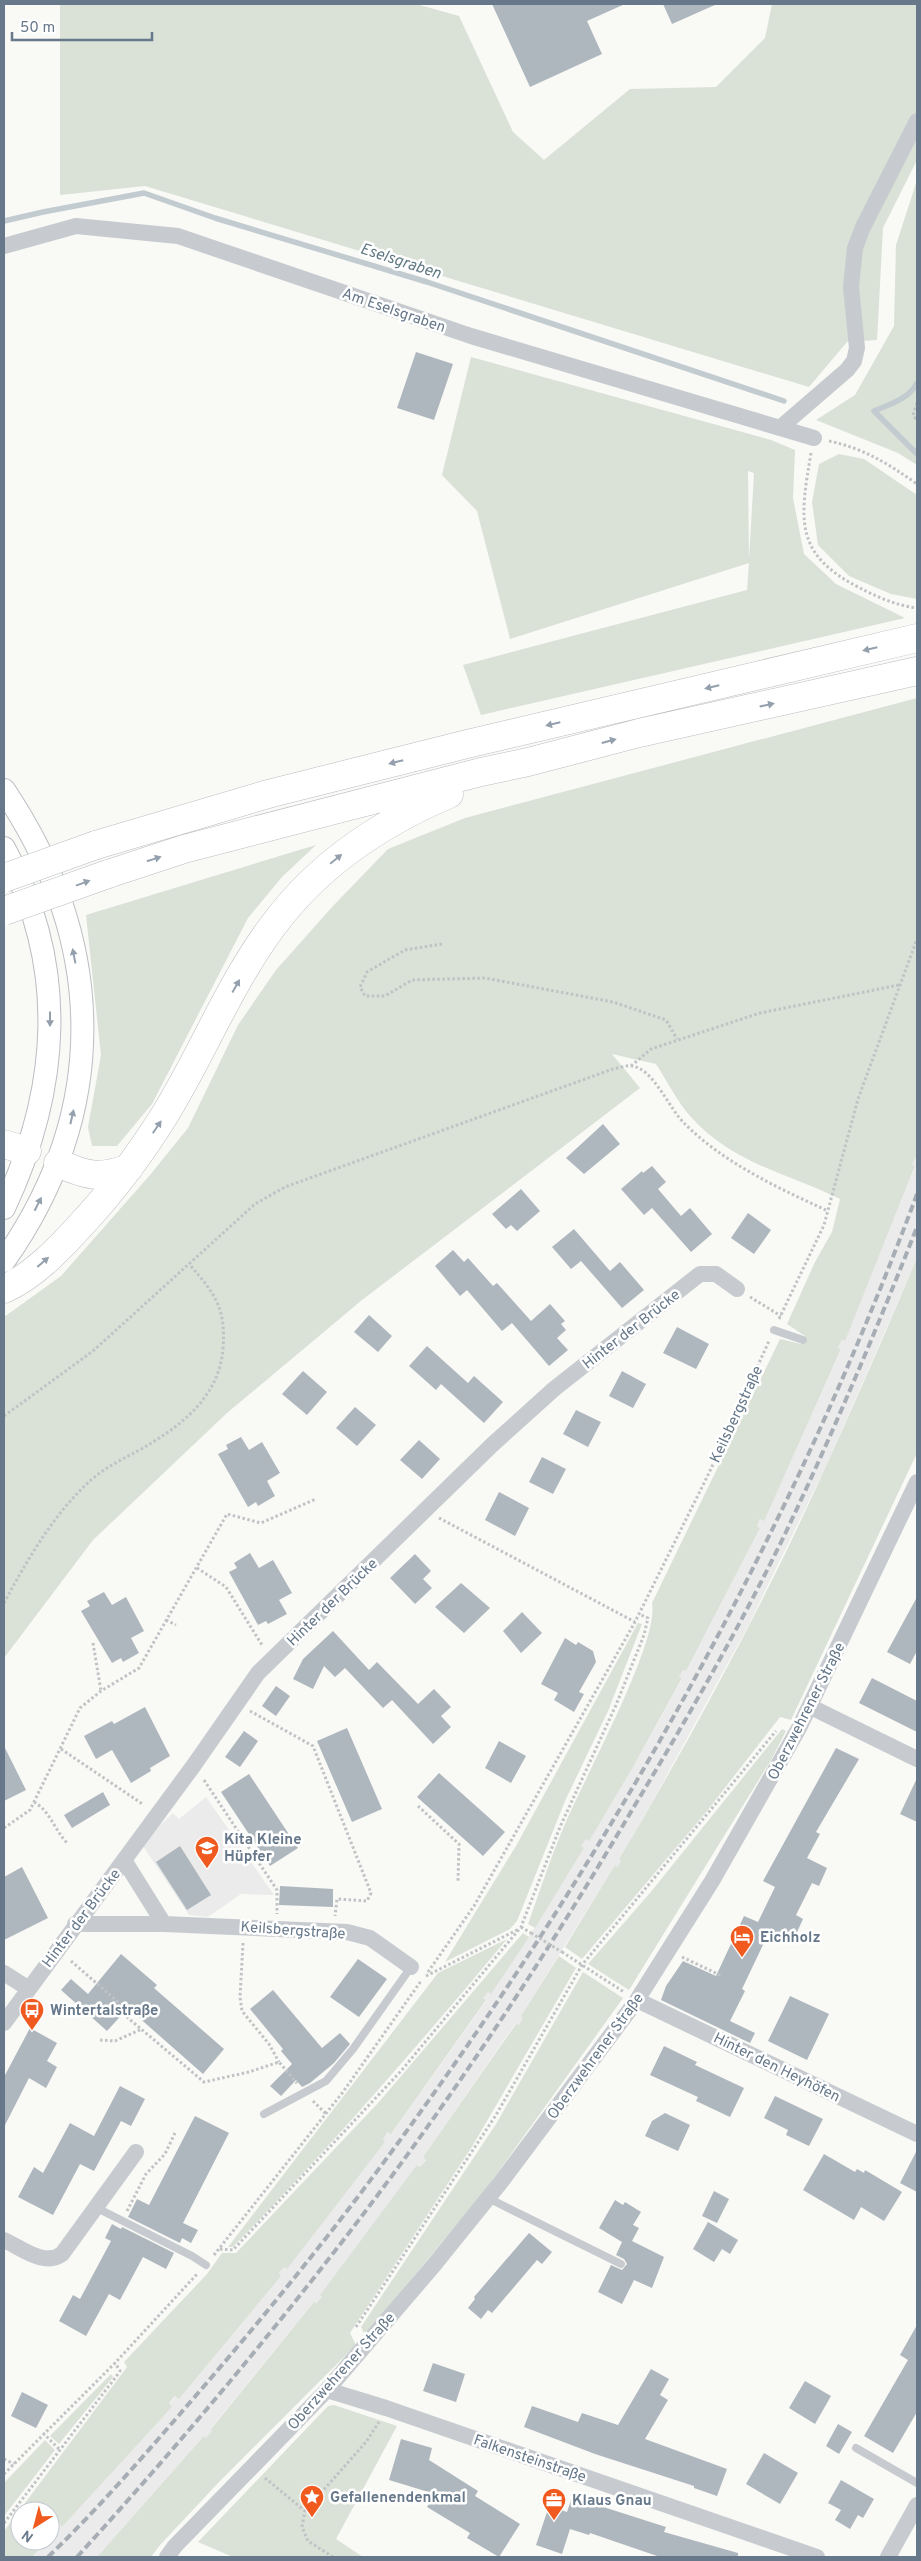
<svg xmlns="http://www.w3.org/2000/svg" width="921" height="2561" viewBox="0 0 921 2561" font-family="Overpass,sans-serif">
	<style>
		.built { fill: #eaebea }
		.green { fill: #dae1d7; fill-rule: evenodd }
		.lines { fill: none; stroke-linecap: round; stroke-linejoin: round }
		.stream { stroke: #c1cbd0; stroke-width: 5.5 }
		.building { fill: #afb7be }
		.secondary-casing { stroke: #b9bec3; stroke-width: 24 }
		.highway-casing { stroke: #b9bdc0; stroke-width: 29 }
		.path { stroke: #c0c3c5; stroke-width: 3; stroke-dasharray: 2.5 2.5; stroke-linecap: butt }
		.lane { stroke: #c7cbcf; stroke-width: 8 }
		.street { stroke: #c7cbcf; stroke-width: 16 }
		.secondary { stroke: #fff; stroke-width: 22 }
		.highway { stroke: #fff; stroke-width: 28 }
		.rail { stroke: #a7adb4; stroke-width: 4; stroke-dasharray: 8 4; stroke-linecap: butt }
		.highway-bridge-casing { stroke: #b9bdc0; stroke-width: 29; stroke-linecap: butt }
		.path-bridge { stroke: #c0c3c5; stroke-width: 3; stroke-dasharray: 2.5 2.5; stroke-linecap: butt }
		.highway-bridge { stroke: #fff; stroke-width: 28 }
		.oneway { fill: #94a0ad }
		.labels { text-anchor: middle; stroke-width: 5; stroke-linejoin: round; paint-order: stroke }
		.street-label { font-size: 15px; fill: #66788a; stroke: #fff }
		.poi-label { font-size: 15px; font-weight: bold; fill: #66788a; stroke: #fff; text-anchor: start }
		.water-label { font-size: 16px; font-style: italic; fill: #627a85; stroke: #fff }
	</style>
	<rect width="100%" height="100%" fill="#f9f9f6"/>
	<path class="built" d="M915,1157L917,1158V1258L827,1464L747,1628L656,1795L619,1859L622,1861L618,1867L615,1865L521,2016L524,2018L518,2026L515,2024L423,2157L426,2159L420,2167L418,2165L320,2295L322,2297L316,2305L313,2303L211,2428L213,2430L206,2438L204,2436L97,2557H32L50,2541L55,2534L52,2531L59,2524L62,2527L172,2407L169,2404L176,2396L179,2399L281,2276L279,2274L284,2266L287,2268L385,2142L383,2139L389,2132L392,2133L486,2001L483,1998L488,1992L491,1993L537,1924L584,1848L581,1846L586,1839L589,1840L633,1767L682,1679L679,1677L683,1670L686,1671L760,1528L757,1526L760,1519L764,1520L841,1350L838,1348L842,1339L845,1340L915,1167L912,1165Z
		M206,1797L274,1895L241,1894L208,1917L189,1915L141,1843L173,1813L179,1819Z"/>
	<path class="green" d="M60,4H416L459,16L513,132L544,160L630,89L716,87L765,38L772,4H917V160L883,228L877,340L847,342L809,387L145,186L60,195Z
		M917,180V465L898,453L816,420L855,395L894,326L896,245Z
		M471,357L771,440L795,450L793,498L804,554L836,584L905,618L481,715L463,665L747,590L749,563L510,639L477,511L442,475ZM748,471L754,473L749,560Z
		M839,454L864,459L917,495V599L891,594L849,576L818,545L812,502L819,464Z
		M917,698V1158H915L912,1165L915,1166L845,1341L842,1339L838,1348L841,1349L764,1521L760,1519L757,1526L760,1528L686,1671L683,1670L679,1677L682,1678L633,1767L589,1841L586,1839L581,1846L584,1848L535,1928L528,1924C540,1891 551,1856 565,1824C583,1781 660,1641 652,1603L780,1339L801,1344L805,1336L787,1324L815,1262L832,1232L840,1199C785,1172 733,1164 690,1116C677,1101 667,1081 656,1064L612,1054L640,1088L362,1300L227,1413L93,1540L4,1658V1317L61,1276L150,1175L188,1128L238,1025L276,970L333,906L388,849L465,818Z
		M316,845L282,877L248,918L152,1104L117,1146H92L88,1127L101,1055L86,915Z
		M917,1258V1453L791,1720L780,1717L707,1811L582,1959L565,1947L615,1865L618,1867L621,1861L619,1859C678,1760 734,1658 785,1554C832,1456 875,1357 917,1258Z
		M638,1623L642,1624L608,1711L565,1801L517,1921L510,1929L445,1962L516,1846Z
		M782,1729L786,1731L771,1760L629,1990L588,1964L650,1893Z
		M523,1933L529,1937L491,1994L488,1992L483,1998L486,2000L391,2134L388,2132L383,2139L385,2142L287,2269L284,2267L279,2273L281,2276L179,2399L175,2396L169,2403L172,2407L62,2527L59,2524L52,2530L55,2534L50,2539V2511H20V2541H48L32,2557H4V2531L127,2367L124,2362L207,2274L222,2253H236L379,2102Z
		M507,1939C419,2045 329,2148 233,2247H228L438,1973Z
		M559,1956L576,1968L473,2145L350,2333L356,2345L220,2481L160,2545L151,2557H97L204,2436L206,2438L212,2431L211,2429L314,2302L316,2304L322,2297L320,2295L417,2165L420,2167L426,2160L423,2157L516,2024L519,2025L523,2018L521,2016Z
		M583,1972L623,1998L486,2189L365,2335L361,2327L496,2124Z
		M111,2374L113,2377L59,2444L50,2436Z
		M334,2405L397,2426L336,2539L363,2557H233L198,2542L328,2406Z
		M45,2440L55,2450L4,2516V2483Z"/>
	<g class="lines">
		<path class="stream" d="M4,221L43,212L144,193L215,218L427,282L784,401
			M917,383C909,399 890,404 874,411L917,454"/>
	</g>
	<path class="building" d="M492,4H625L587,21L602,54L530,87Z
		M663,4H717L672,24Z
		M416,352L453,364L434,420L397,408Z
		M603,1124L620,1144L584,1174L566,1158Z
		M652,1166L666,1182L658,1189L681,1216L690,1208L712,1234L691,1252L652,1208L644,1215L621,1189L642,1171L643,1173Z
		M521,1189L540,1211L517,1231L511,1225L506,1229L492,1214Z
		M748,1213L771,1230L754,1254L731,1238Z
		M574,1229L610,1271L620,1262L644,1290L622,1308L581,1261L571,1269L552,1247Z
		M453,1250L464,1262L468,1258L493,1286L497,1283L531,1321L550,1304L565,1321L561,1324L566,1330L557,1338L568,1350L549,1366L512,1323L502,1331L467,1290L460,1296L435,1266Z
		M369,1315L392,1336L378,1352L354,1332Z
		M677,1327L709,1344L696,1369L663,1353Z
		M427,1346L468,1383L474,1376L503,1402L484,1423L441,1384L436,1390L409,1366Z
		M303,1371L327,1392L307,1415L282,1394Z
		M622,1371L646,1384L633,1408L609,1396Z
		M355,1407L376,1425L357,1446L336,1428Z
		M576,1410L601,1422L588,1447L563,1434Z
		M241,1437L249,1450L262,1442L280,1473L267,1481L275,1496L258,1506L256,1502L248,1507L218,1454L228,1449L226,1445Z
		M419,1440L440,1459L422,1479L400,1460Z
		M542,1457L566,1469L553,1494L529,1482Z
		M499,1492L529,1508L515,1536L485,1520Z
		M250,1553L259,1568L273,1560L292,1593L279,1600L287,1614L268,1624L266,1621L258,1625L229,1572L237,1568L234,1563Z
		M415,1554L431,1571L423,1579L432,1588L415,1604L390,1578Z
		M461,1583L490,1608L464,1633L435,1607Z
		M104,1592L112,1605L126,1597L144,1631L131,1638L139,1653L123,1662L121,1658L112,1663L81,1611L90,1606L87,1601Z
		M917,1597V1651L910,1664L887,1652Z
		M522,1612L542,1633L521,1653L503,1631Z
		M333,1631L369,1670L377,1662L418,1704L434,1689L451,1707L441,1716L451,1727L433,1744L392,1700L383,1708L345,1668L335,1677L324,1666L313,1689L293,1679L303,1659Z
		M565,1638L576,1645L578,1642L593,1651L596,1662L579,1692L584,1694L574,1712L554,1700L558,1693L541,1684Z
		M872,1678L917,1701V1732L859,1703Z
		M276,1686L290,1696L276,1716L262,1706Z
		M145,1707L170,1756L150,1768L151,1771L131,1783L112,1750L96,1759L84,1736L112,1721L114,1724Z
		M347,1728L382,1809L352,1822L317,1741Z
		M244,1731L258,1741L240,1767L225,1757Z
		M499,1741L526,1756L511,1783L485,1768Z
		M4,1746L26,1790L4,1801Z
		M836,1748L859,1759L816,1832L820,1834L807,1858L827,1868L819,1886L812,1883L796,1915L803,1919L793,1941L770,1930L742,1989L745,1991L730,2021L755,2033L750,2043L661,2000L666,1986L683,1961L716,1976L744,1916L758,1922L775,1887L763,1881Z
		M439,1773L505,1832L483,1856L417,1797Z
		M249,1774L298,1848L270,1866L221,1792Z
		M917,1778V1822L900,1814Z
		M103,1792L110,1805L72,1828L64,1815Z
		M180,1846L211,1895L187,1910L156,1862Z
		M22,1867L48,1918L4,1940V1877Z
		M280,1886L333,1889V1907L279,1905Z
		M121,1954L157,1985L154,1988L224,2049L203,2074L128,2008L107,2031L61,1990L71,1979L88,1994Z
		M358,1959L387,1979L359,2017L330,1997Z
		M273,1990L322,2048L340,2033L350,2044L334,2063L310,2083L302,2087L296,2080L281,2096L270,2086L292,2064L281,2051L283,2049L250,2009Z
		M790,1996L829,2014L807,2060L768,2041Z
		M30,2028L57,2043L47,2061L57,2067L46,2088L29,2078L4,2127V2077Z
		M664,2046L697,2062L695,2065L744,2088L730,2117L696,2101L698,2097L650,2075Z
		M120,2086L145,2099L131,2126L121,2121L94,2171L80,2164L53,2215L18,2197L34,2167L43,2173L70,2123L94,2136Z
		M775,2096L823,2119L809,2146L786,2135L788,2130L764,2118Z
		M665,2113L690,2125L678,2151L645,2136L652,2121Z
		M195,2116L229,2133L183,2223L198,2230L191,2243L182,2238L180,2243L128,2217L137,2199L149,2205Z
		M917,2150V2192L900,2183Z
		M824,2154L855,2172L857,2169L864,2173L865,2170L902,2192L884,2221L861,2207L854,2220L803,2190Z
		M714,2191L729,2199L717,2223L702,2216Z
		M615,2200L623,2205L625,2202L641,2212L633,2225L639,2228L632,2241L664,2257L652,2288L634,2280L622,2304L598,2292L611,2265L622,2270L627,2264L624,2259L616,2255L622,2242L599,2228Z
		M708,2222L738,2240L730,2254L722,2249L714,2262L693,2249Z
		M112,2224L121,2229L122,2227L174,2253L166,2269L143,2257L120,2300L109,2294L86,2336L59,2321L73,2295L80,2299L111,2241L105,2238Z
		M529,2233L552,2252L542,2264L537,2260L492,2313L488,2310L481,2319L468,2308L475,2299L474,2297Z
		M917,2325V2412L893,2453L864,2436L908,2360L900,2355Z
		M433,2363L465,2374L456,2402L423,2391Z
		M651,2369L669,2379L660,2395L668,2400L645,2439L727,2469L717,2496L694,2488V2486L595,2454L524,2427L532,2406L578,2422L582,2413L618,2425Z
		M805,2381L831,2396L815,2424L789,2408Z
		M22,2392L48,2405L36,2428L11,2416Z
		M838,2424L852,2432L839,2454L826,2446Z
		M401,2439L432,2448L429,2460L478,2491L475,2496L520,2524L499,2557L467,2538L470,2533L427,2507L435,2494L389,2480Z
		M764,2453L798,2473L780,2504L746,2484Z
		M841,2480L874,2499L863,2518L858,2515L850,2529L835,2520L841,2510L828,2503Z
		M572,2497L666,2527L664,2532L738,2553V2557H660L590,2533L589,2535L570,2529L562,2554L536,2545L549,2506L567,2512Z"/>
	<g class="lines">
		<defs>
			<path id="secondary" d="M4,790C106,942 111,1109 4,1261
				M4,848C69,965 60,1089 4,1208"/>
			<path id="highway" d="M96,845L268,794L467,744L917,638
				M108,874L184,849L481,772L528,762L639,733L917,671
				M4,1144L27,1151
				M58,1163C87,1176 99,1179 129,1168
				M4,1289C33,1276 58,1250 79,1227C111,1193 139,1156 164,1116C203,1053 230,982 275,923C320,863 381,823 449,794"/>
		</defs>
		<use href="#secondary" class="secondary-casing"/>
		<use href="#highway" class="highway-casing"/>
		<path class="path" d="M917,403L913,415L917,421
			M829,441C865,449 887,463 917,484
			M811,453C800,519 793,554 860,588C877,597 898,606 917,608
			M442,944L405,950L367,972L360,987L365,996H385L412,980L485,978L613,1002L666,1020L677,1039
			M631,1066L651,1049L760,1013L899,985
			M750,1297L781,1316
			M779,1319L824,1225L858,1099L917,939
			M4,1416L93,1351L255,1204L285,1187L613,1069C619,1068 626,1065 632,1066C654,1069 669,1109 685,1124C724,1163 778,1188 828,1211
			M439,1518L635,1622
			M197,1568L226,1587L262,1645
			M4,1603C27,1560 55,1512 91,1480C107,1466 125,1458 143,1448C181,1426 219,1397 223,1349C226,1309 216,1295 190,1265
			M166,1620L176,1625
			M93,1643L101,1691
			M250,1711L313,1746L371,1893L367,1901L337,1899L335,1916
			M61,1749L144,1805
			M204,1780L277,1890V1914
			M34,1802C50,1811 54,1829 67,1843
			M418,1806L459,1844L458,1881
			M4,1828L30,1810L80,1708L101,1691L139,1668L227,1514L261,1523L316,1499
			M521,1927L531,1933
			M243,1943L240,1997L242,2011L269,2044L279,2062
			M562,1952L624,1992
			M682,1957L722,1976
			M71,1961L125,2008L128,2018L204,2082L249,2072L279,2062L297,2083
			M428,1972L474,1906L635,1622L709,1473L769,1341
			M426,1976L519,1929
			M100,2040L115,2041L142,2029
			M313,2101L326,2114
			M127,2211L146,2174L165,2154L175,2133
			M220,2249L233,2250L401,2071L521,1927L560,1827L616,1705L644,1635L648,1618L639,1614
			M214,2255L343,2092L421,1981
			M356,2327L496,2115L582,1965L776,1731
			M43,2433L60,2450
			M4,2459L14,2464
			M4,2474L115,2363L198,2273
			M265,2478L305,2511
			M4,2523L115,2378L120,2371L115,2363
			M333,2557L308,2541L302,2527L305,2511L366,2442L379,2422"/>
		<path class="lane" d="M774,1330L803,1340
			M264,2114L326,2081L353,2049L411,1967
			M488,2198L621,2264
			M97,2208L192,2256L206,2265
			M856,2448L917,2483"/>
		<path class="street" d="M4,246L76,226L178,236L471,336L814,438
			M781,427L847,370L854,361L857,348L851,287L855,248L863,227L917,121
			M811,1707L917,1759
			M124,1860L164,1924
			M75,1924H164L347,1932L370,1938L411,1967
			M4,1973L29,1989
			M637,2000L917,2134
			M4,2023L194,1765L258,1673L493,1444L554,1389L700,1274H716L737,1289
			M4,2240C22,2248 44,2267 62,2254L136,2152
			M327,2390L386,2408L817,2557
			M167,2557L175,2546L327,2390L434,2265L501,2182L637,2000L712,1881L799,1728L917,1482
			M888,2557L917,2505"/>
		<use href="#secondary" class="secondary"/>
		<use href="#highway" class="highway"/>
		<path class="rail" d="M48,2557C97,2510 142,2458 186,2407C245,2339 302,2270 357,2198C589,1891 783,1555 917,1194
			M77,2557C168,2457 255,2354 338,2247C447,2107 545,1958 635,1805C688,1717 740,1627 785,1534C833,1433 876,1331 917,1227"/>
		<defs>
			<path id="highway-bridge" d="M4,878L96,845
				M4,911L108,874"/>
		</defs>
		<use href="#highway-bridge" class="highway-bridge-casing"/>
		<path class="path-bridge" d="M531,1933L562,1952"/>
		<use href="#highway-bridge" class="highway-bridge"/>
	</g>
	<defs><path id="oneway-solid" d="M-6-.8H1V-3.2L6.5 0L1 3.2V.8H-6Z" transform="scale(1.25)"/></defs>
	<g class="oneway">
		<use href="#oneway-solid" transform="translate(870 649) rotate(167)"/>
		<use href="#oneway-solid" transform="translate(712 687) rotate(167)"/>
		<use href="#oneway-solid" transform="translate(767 705) rotate(-12)"/>
		<use href="#oneway-solid" transform="translate(553 724) rotate(167)"/>
		<use href="#oneway-solid" transform="translate(609 741) rotate(-15)"/>
		<use href="#oneway-solid" transform="translate(396 762) rotate(166)"/>
		<use href="#oneway-solid" transform="translate(154 859) rotate(-18)"/>
		<use href="#oneway-solid" transform="translate(336 859) rotate(-39)"/>
		<use href="#oneway-solid" transform="translate(83 883) rotate(-20)"/>
		<use href="#oneway-solid" transform="translate(74 956) rotate(-101)"/>
		<use href="#oneway-solid" transform="translate(236 986) rotate(-61)"/>
		<use href="#oneway-solid" transform="translate(50 1019) rotate(90)"/>
		<use href="#oneway-solid" transform="translate(72 1117) rotate(-77)"/>
		<use href="#oneway-solid" transform="translate(157 1127) rotate(-56)"/>
		<use href="#oneway-solid" transform="translate(38 1204) rotate(-63)"/>
		<use href="#oneway-solid" transform="translate(43 1262) rotate(-41)"/>
	</g>
	<defs>
		<symbol id="school-pin" viewBox="-11 -11 22 30"><path d="M0 17L-7.5 6A9.5 9.5 0 1 1 7.5 6Z" fill="#f15a1f" stroke="#fff"/><path d="M0-5L7-2L0 1L-7-2ZM-4 1L0 2.5L4 1V4Q0 6-4 4Z" fill="#fff"/></symbol>
		<symbol id="hotel-pin" viewBox="-11 -11 22 30"><path d="M0 17L-7.5 6A9.5 9.5 0 1 1 7.5 6Z" fill="#f15a1f" stroke="#fff"/><path d="M-6-4.5h1.5V1H6V5H4.5V3h-9V5H-6ZM-4 0a1.8 1.8 0 1 1 3.6 0ZM.5 0V-2.5h3Q6-2.5 6 0Z" fill="#fff"/></symbol>
		<symbol id="bus-pin" viewBox="-11 -11 22 30"><path d="M0 17L-7.5 6A9.5 9.5 0 1 1 7.5 6Z" fill="#f15a1f" stroke="#fff"/><path d="M-5-6H5V4H4V6H2V4H-2V6H-4V4H-5ZM-3.5-4V0h7V-4ZM-3.5 1.2v1.5H-2V1.2ZM2 1.2v1.5H3.5V1.2Z" fill="#fff"/></symbol>
		<symbol id="sight-pin" viewBox="-11 -11 22 30"><path d="M0 17L-7.5 6A9.5 9.5 0 1 1 7.5 6Z" fill="#f15a1f" stroke="#fff"/><path d="M0-6L1.8-2.2L6-1.7L2.9 1.2L3.7 5.4L0 3.3L-3.7 5.4L-2.9 1.2L-6-1.7L-1.8-2.2Z" fill="#fff"/></symbol>
		<symbol id="office-pin" viewBox="-11 -11 22 30"><path d="M0 17L-7.5 6A9.5 9.5 0 1 1 7.5 6Z" fill="#f15a1f" stroke="#fff"/><path d="M-6-3h4V-5.5h4V-3h4V5H-6ZM-1-4.5V-3h2v-1.5ZM-6 0V1H6V0Z" fill="#fff"/></symbol>
	</defs>
	<g fill-rule="evenodd">
		<use href="#school-pin" x="193" y="1834" width="28" height="38"/>
		<use href="#hotel-pin" x="728" y="1923" width="28" height="38"/>
		<use href="#bus-pin" x="18" y="1996" width="28" height="38"/>
		<use href="#sight-pin" x="298" y="2483" width="28" height="38"/>
		<use href="#office-pin" x="540" y="2486" width="28" height="38"/>
	</g>
	<g class="labels">
		<g class="street-label">
			<text transform="translate(394 310) rotate(19)" y="5">Am Eselsgraben</text>
			<text transform="translate(631 1329) rotate(-38)" y="5">Hinter der Brücke</text>
			<text transform="translate(736 1414) rotate(-65)" y="5">Keilsbergstraße</text>
			<text transform="translate(332 1602) rotate(-44)" y="5">Hinter der Brücke</text>
			<text transform="translate(806 1711) rotate(-63)" y="5">Oberzwehrener Straße</text>
			<text transform="translate(81 1918) rotate(-53)" y="5">Hinter der Brücke</text>
			<text transform="translate(293 1930) rotate(4)" y="5">Keilsbergstraße</text>
			<text transform="translate(595 2056) rotate(-54)" y="5">Oberzwehrener Straße</text>
			<text transform="translate(777 2067) rotate(26)" y="5">Hinter den Heyhöfen</text>
			<text transform="translate(341 2371) rotate(-48)" y="5">Oberzwehrener Straße</text>
			<text transform="translate(530 2458) rotate(19)" y="5">Falkensteinstraße</text>
		</g>
		<g class="poi-label">
			<text x="224" y="1844">Kita Kleine<tspan x="224" dy="17">Hüpfer</tspan></text>
			<text x="760" y="1942">Eichholz</text>
			<text x="50" y="2015">Wintertalstraße</text>
			<text x="330" y="2502">Gefallenendenkmal</text>
			<text x="572" y="2505">Klaus Gnau</text>
		</g>
		<g class="water-label">
			<text transform="translate(401 260) rotate(18)" y="6">Eselsgraben</text>
		</g>
	</g>
	<rect width="921" height="2561" fill="none" stroke="#66788a" stroke-width="10"/>
	<g transform="translate(35 2526) rotate(216)"><circle r="24" fill="#ffffff" stroke="#c2c9d0"/>
	<path d="M0-4L9 19L0 12L-9 19Z" fill="#f15a1f"/>
	<text y="-8" font-size="14" font-weight="bold" text-anchor="middle" fill="#66788a">N</text>
	</g>
	<path d="M12 32v8h140v-8" fill="none" stroke="#66788a" stroke-width="2.5"/>
	<text x="20" y="32" font-size="15" fill="#66788a" stroke="#ffffff" stroke-width="4" paint-order="stroke">50 m</text>
</svg>
